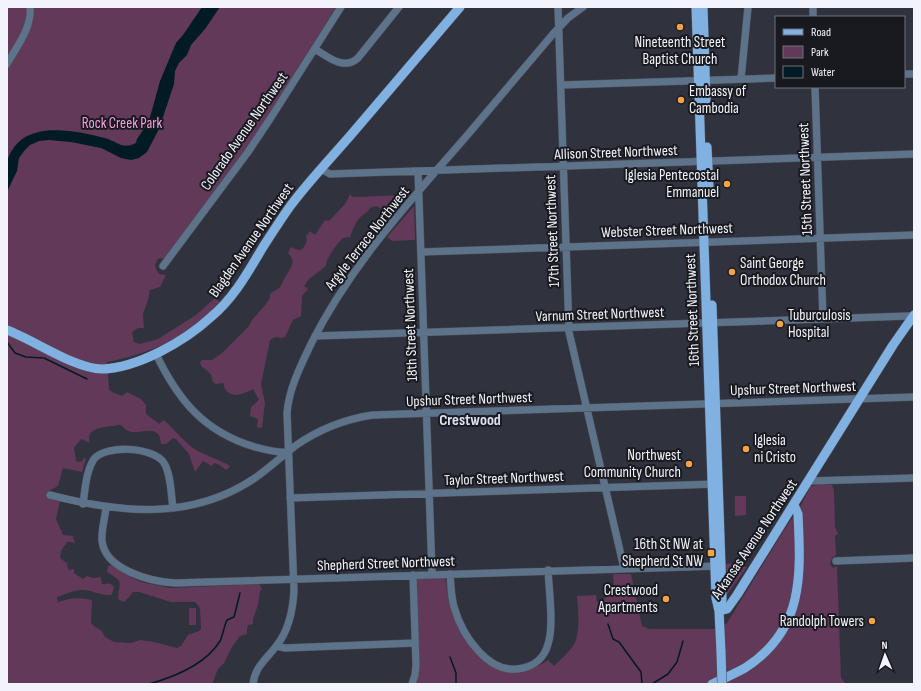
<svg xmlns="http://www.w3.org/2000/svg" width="921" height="691" viewBox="0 0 921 691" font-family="'Sofia Sans Condensed',sans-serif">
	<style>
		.green { fill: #623958 }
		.water { fill: #001b24 }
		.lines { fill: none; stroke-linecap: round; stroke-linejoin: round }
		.stream { stroke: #001b24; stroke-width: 1.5 }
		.minor-casing { stroke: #4f515c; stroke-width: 8 }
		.major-casing { stroke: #4f515c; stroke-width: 10 }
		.minor { stroke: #5c738a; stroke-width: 7 }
		.major { stroke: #81b1e1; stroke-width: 9 }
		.major-bridge-casing { stroke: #4f515c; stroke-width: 10; stroke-linecap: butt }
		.major-bridge { stroke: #81b1e1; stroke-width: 9 }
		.poi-dot { fill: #f6a247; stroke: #191a20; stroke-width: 1.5 }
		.labels { text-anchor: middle; stroke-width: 4; stroke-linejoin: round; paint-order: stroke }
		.poi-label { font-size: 15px; fill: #f2f3fb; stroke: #191a20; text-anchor: end }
		.park-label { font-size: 15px; fill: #f79fe0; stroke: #191a20 }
		.street-label { font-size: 15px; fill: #f2f3fb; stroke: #191a20 }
		.neighbourhood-label { font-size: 16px; font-weight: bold; fill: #dfe1f1; stroke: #191a20 }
	</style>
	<rect width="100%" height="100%" fill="#30323e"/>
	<path class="green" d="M7,7H336L248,147L170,251L165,258L158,259L155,265C157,272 158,275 166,275L160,287L150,290L148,300L143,314L144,328H138L132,332L134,342L140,344L158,339L196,315L215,298L220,302C194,336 148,354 107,362L109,389L112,392L122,396L127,392L141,399L146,405V414L158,423L159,424L164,420C173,428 185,443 196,450C206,456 219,459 230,466L229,468L226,470L220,465L214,463L212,466L203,461L195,472L189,454L176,439L173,438L166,444H161C160,440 161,436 157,433C150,428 140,433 132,432C124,431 124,425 119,425C118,424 114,426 113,426C103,427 84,429 90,443L81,439L74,448L76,461L79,462L82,461L84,458H86L82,472L63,468L58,486L47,492L54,500L60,501L56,519L63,535L73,536L75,544L72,542H67L61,551L60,558L68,564L67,566L69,570L74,569V573L83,579L87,576L94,578L101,577L102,584C107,585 109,581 114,587L112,594L111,595C101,596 92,590 82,590C73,590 66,594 57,597L58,602C70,598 79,597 92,600L91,623L94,626L102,631L105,637L114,642L131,643L140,640L154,642L177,648L181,646L188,635L199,631L201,629L200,608L195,602H171L139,592H133L130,596L124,602L118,599C119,581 125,583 107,572L108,566L113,565L123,573L141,582L170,588L259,584L262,589L260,591L258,605L253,619V624L248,625L247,629V634L240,636L232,647L224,663L218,669L212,684H7Z
		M350,194L353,197L405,195L391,213L376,206L370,208C368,212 366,212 363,215C356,220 353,229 350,237C349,237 344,238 343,238C338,242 325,260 326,266L309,279L304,286L308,289L302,296L301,316L293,320L285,337L281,338L275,337L270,340L261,384L265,403L262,428L257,427L258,419L250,416L251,407L259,400L253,389C245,393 233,400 225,389C224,387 224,385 223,383L216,384C211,381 213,380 211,375C208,369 201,369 200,362L202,360H212L222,353L249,326L252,320L266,304L270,298V294C272,292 275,291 278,289C282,286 283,280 286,276C291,266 297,263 288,253L291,247L298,250H301C305,246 308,242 306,236L310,231L315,235L325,220L329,221L345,204Z
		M414,206L415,240L392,241L387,237Z
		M823,484L832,485L834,490L835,527L838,534L835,536L836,555L832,558L830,564L833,568L837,566L841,678L846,684H416L419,667L417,579L445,577C448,591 449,607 455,620C460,632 466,641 474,651C497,677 519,679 548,660L554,666C561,659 573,649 576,640C580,626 578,610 577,596L596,595L597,602C605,601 609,594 614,588L613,574H631L642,626L650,629H720L727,623L784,530L801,505L811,486Z
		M735,496H746V515L735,516Z
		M736,563V566L747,567L727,595L726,564Z
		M189,608H196V625H189Z"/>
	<path class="water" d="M202,7H220L205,29L191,45L187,55L179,63L175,71L174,84L159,129L147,152L139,158L131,160L121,158L101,148L71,142L49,140L39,141L30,145L25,150L19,158L17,171L7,192C7,183 5,171 7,162C20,118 72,130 105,138C119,142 121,150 136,143L137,139L149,121L160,81L176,43L183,35Z"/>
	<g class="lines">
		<path class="stream" d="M7,342L15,353L26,357L44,358L87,379
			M608,624L613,639L619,642L641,672L642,684
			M450,657L456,673V684
			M149,684C174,677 206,664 220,641C223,635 224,626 227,620L234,617L240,593
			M652,684L668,674L677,662L683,641"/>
		<defs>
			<path id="minor" d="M558,7L569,332L624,568
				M813,7V17
				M315,49C328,57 344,71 358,58L399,7
				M7,64C17,46 32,28 30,7
				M904,74H914
				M741,79L748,7
				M561,85L776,78
				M815,87L823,319
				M321,169L330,174L914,154
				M418,171L432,574
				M421,252L914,235
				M163,266L248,152L270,119L341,7
				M315,336L909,316
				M156,354C178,400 204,432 255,447C266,450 277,453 288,452
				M809,481L914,478
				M50,495C120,513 191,521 255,478C269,468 281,457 295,446C318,430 345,419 373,415L914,397
				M290,498L716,484
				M83,504C85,490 86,471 94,459C106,444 154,447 164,463C171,474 171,495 173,508
				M106,508C105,518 101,531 102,541C105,570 152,582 175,583L719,566
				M836,561L914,558
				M450,574C451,585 451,596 454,607C462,635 489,677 523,668C536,665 545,656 548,644C554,627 549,589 548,570
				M277,646L285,648L415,643
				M253,684C255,666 267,659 277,645C289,630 293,609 294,590L287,413C289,388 301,365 312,342C351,265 408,203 464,139C494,104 523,69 553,34L568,18L583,7
				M412,684L415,675L416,665L413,575"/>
			<path id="major" d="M696,7L716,598L719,611L721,652
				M703,7L706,100
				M707,147L709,188
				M712,305L721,566L722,599L720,610
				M7,330C34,340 75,369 102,369C138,368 185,341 211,317C234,298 248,272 263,247C272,233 281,219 291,205C309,181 330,159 350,136C387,93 423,50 460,7
				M719,611L727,609L737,595L893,345L914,315
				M712,684C723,679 734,674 745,668C804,630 801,576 798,514L794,505"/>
		</defs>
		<use href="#minor" class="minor-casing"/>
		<use href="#major" class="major-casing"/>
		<use href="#minor" class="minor"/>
		<use href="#major" class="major"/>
		<defs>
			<path id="major-bridge" d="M721,652L722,684"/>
		</defs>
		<use href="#major-bridge" class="major-bridge-casing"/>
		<use href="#major-bridge" class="major-bridge"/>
	</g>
	<g class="poi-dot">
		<circle cx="680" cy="27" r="4"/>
		<circle cx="681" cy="100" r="4"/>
		<circle cx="727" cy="184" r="4"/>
		<circle cx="732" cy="272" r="4"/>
		<circle cx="780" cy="324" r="4"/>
		<circle cx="746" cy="449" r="4"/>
		<circle cx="689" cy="464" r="4"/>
		<rect x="707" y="549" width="8" height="8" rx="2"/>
		<circle cx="666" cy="599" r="4"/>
		<circle cx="872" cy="621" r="4"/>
	</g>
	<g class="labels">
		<g class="poi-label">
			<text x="680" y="47" text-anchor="middle">Nineteenth Street<tspan x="680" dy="17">Baptist Church</tspan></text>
			<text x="689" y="96" text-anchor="start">Embassy of<tspan x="689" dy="17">Cambodia</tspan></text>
			<text x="719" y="180">Iglesia Pentecostal<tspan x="719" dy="17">Emmanuel</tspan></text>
			<text x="740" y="268" text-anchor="start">Saint George<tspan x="740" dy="17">Orthodox Church</tspan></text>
			<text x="788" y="320" text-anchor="start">Tuburculosis<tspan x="788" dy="17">Hospital</tspan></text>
			<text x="754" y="445" text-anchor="start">Iglesia<tspan x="754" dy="17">ni Cristo</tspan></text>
			<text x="681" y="460">Northwest<tspan x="681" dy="17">Community Church</tspan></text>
			<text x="703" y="549">16th St NW at<tspan x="703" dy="17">Shepherd St NW</tspan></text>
			<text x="658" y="595">Crestwood<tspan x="658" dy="17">Apartments</tspan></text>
			<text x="864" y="626">Randolph Towers</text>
		</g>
		<g class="park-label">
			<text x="122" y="128">Rock Creek Park</text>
		</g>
		<g class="street-label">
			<text transform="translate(244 131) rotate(-55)" y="5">Colorado Avenue Northwest</text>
			<text transform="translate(616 152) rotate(-2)" y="5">Allison Street Northwest</text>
			<text transform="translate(805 179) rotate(-92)" y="5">15th Street Northwest</text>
			<text transform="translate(667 230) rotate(-2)" y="5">Webster Street Northwest</text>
			<text transform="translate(552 231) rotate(-92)" y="5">17th Street Northwest</text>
			<text transform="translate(367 238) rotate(-52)" y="5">Argyle Terrace Northwest</text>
			<text transform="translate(251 240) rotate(-55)" y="5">Blagden Avenue Northwest</text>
			<text transform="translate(692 310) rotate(-92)" y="5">16th Street Northwest</text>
			<text transform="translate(600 314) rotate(-2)" y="5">Varnum Street Northwest</text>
			<text transform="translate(410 325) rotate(-92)" y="5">18th Street Northwest</text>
			<text transform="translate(793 388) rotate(-2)" y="5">Upshur Street Northwest</text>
			<text transform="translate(469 399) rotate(-2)" y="5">Upshur Street Northwest</text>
			<text transform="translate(504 478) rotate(-2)" y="5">Taylor Street Northwest</text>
			<text transform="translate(754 539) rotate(-56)" y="5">Arkansas Avenue Northwest</text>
			<text transform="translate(386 563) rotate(-2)" y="5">Shepherd Street Northwest</text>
		</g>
		<g class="neighbourhood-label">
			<text x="470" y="425">Crestwood</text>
		</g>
	</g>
	<rect width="921" height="691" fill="none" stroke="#f2f3fb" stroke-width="16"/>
	<rect x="775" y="16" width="130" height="72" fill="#191a20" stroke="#707178"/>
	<rect x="783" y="29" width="20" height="6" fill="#81b1e1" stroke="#707178"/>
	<text x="811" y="36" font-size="12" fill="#f2f3fb">Road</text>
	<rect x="783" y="46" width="20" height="12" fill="#623958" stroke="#707178"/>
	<text x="811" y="56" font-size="12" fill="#f2f3fb">Park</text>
	<rect x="783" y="66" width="20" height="12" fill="#001b24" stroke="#707178"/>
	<text x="811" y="76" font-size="12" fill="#f2f3fb">Water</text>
	<g transform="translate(885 655) rotate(358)" stroke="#191a20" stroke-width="3" paint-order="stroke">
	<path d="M0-3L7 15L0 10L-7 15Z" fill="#f2f3fb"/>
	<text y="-6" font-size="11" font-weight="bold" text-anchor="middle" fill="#f2f3fb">N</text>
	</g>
</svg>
